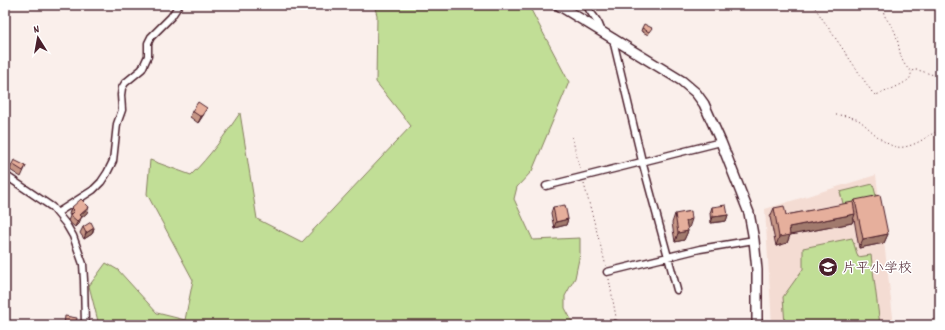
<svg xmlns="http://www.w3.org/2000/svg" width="945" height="330" viewBox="0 0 945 330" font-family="Dekko,'Klee One',sans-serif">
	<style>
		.built { fill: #f4dcd3 }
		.green { fill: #c1de96; stroke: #867e60 }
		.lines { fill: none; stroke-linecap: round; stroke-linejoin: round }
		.street-casing { stroke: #4a1f2b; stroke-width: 9 }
		.secondary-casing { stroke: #4a1f2b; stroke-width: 12 }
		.path { stroke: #4a1f2b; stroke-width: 1; stroke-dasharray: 1 3; stroke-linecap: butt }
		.street { stroke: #fff; stroke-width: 6 }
		.secondary { stroke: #fff; stroke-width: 9 }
		.wall { fill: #c69686; stroke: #4a1f2b }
		.shaded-wall { fill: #a17a6d; stroke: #4a1f2b }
		.building { fill: #e6af9c; stroke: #4a1f2b }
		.labels { text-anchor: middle; stroke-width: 3; stroke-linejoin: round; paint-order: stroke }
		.poi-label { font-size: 14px; fill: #4a1f2b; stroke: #fff; text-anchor: start }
	</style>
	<rect width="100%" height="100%" fill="#faefeb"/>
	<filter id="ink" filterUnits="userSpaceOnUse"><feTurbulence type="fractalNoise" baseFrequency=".025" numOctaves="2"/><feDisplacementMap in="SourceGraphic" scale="8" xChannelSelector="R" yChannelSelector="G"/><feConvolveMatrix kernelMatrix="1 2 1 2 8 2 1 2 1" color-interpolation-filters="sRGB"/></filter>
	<g filter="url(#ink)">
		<path class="built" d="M876,175L894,325H772L765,209Z"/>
		<path class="green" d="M374,5L529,6L569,82L532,171L517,187L514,199L533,240L580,238V254L575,278L565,296V308L574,325H99L89,286L106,263L118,270L157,313L185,320L193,280L147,194L150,160L191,175C210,156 225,135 240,113L257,219L302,242L411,126L376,82L377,15Z
			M873,184L877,200L844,207L840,192Z
			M852,238L858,257L871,255L880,325H785L783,297L803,269V248Z"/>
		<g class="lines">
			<defs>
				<path id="street" d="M587,5C590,15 600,20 601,31
					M614,38V44L642,161L677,290
					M5,175L52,207L66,224L73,236L83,264L84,280L85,325
					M546,186L721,142
					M57,213L93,190L101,182L107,173L113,161L117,124L122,110L121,95L122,88L125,83L142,69L148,56V43L151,37L171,17L179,5
					M607,272L700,249L754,240
					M615,325V324"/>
				<path id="secondary" d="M558,5L682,81L696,93L704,104L721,142L749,213L754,240L757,270V325"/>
			</defs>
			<use href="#street" class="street-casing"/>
			<use href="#secondary" class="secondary-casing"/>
			<path class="path" d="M813,5L872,92L875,95C881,94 907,83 910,78C911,75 911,73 913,70H918L940,77
				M886,5C884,8 883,10 884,14C886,20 892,25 894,30C901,44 897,61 911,71
				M836,115C844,115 853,117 860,121C872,130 887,150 904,147C920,144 926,136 940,130
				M572,137L580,169
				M584,184L606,266
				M609,279L616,317"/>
			<use href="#street" class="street"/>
			<use href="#secondary" class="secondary"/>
		</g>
		<path class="wall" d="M642,28L650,31L648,35L641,31Z
			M192,111L204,114L198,123L190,117Z
			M12,164L26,166L21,177L10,170Z
			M855,200L888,234L884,243L859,248L854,219L852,223L790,235L787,243L776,246L770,217L774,208L786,215L853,203Z
			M553,207L568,219L566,225L554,228L551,213Z
			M712,207L728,215L726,221L711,223L710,213Z
			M71,208L87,213L81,218L79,223L75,227L68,221L70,216L69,214Z
			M675,214L689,228H687L688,231L684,240L675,242L672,223Z
			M83,227L94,228L92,234L84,239L80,233Z"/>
		<path class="shaded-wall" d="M207,108L204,114L198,123L201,117Z
			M89,207L87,213L81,218L79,223L75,227L80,215Z
			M855,214L852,223L790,235L787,243L776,246L779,237L789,227Z
			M728,215L726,221L711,223L713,217Z
			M568,219L566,225L554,228L556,222Z
			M692,219L689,228L683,229L686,221Z
			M94,228L92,234L84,239L86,233Z
			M688,231L684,240L675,242L678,233Z
			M888,234L884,243L859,248L863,239Z"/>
		<path class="building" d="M644,24L652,28L649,32L642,28Z
			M198,102L207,108L201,117L192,111Z
			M14,160L26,166L23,171L12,164Z
			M880,195L888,234L863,239L855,200Z
			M81,199L89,207L80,215L82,217L77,221L70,215L74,211L71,208Z
			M853,202L855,214L789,227L790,235L779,237L774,208L784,206L786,215Z
			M565,205L568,219L556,222L553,207Z
			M726,205L728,215L713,217L712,207Z
			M691,211L692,219L686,221L688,231L678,233L675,214Z
			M91,222L94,228L86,233L83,227Z
			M65,316L77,318L76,325H64Z
			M80,320L84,321V325H80Z"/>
	</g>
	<defs>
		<symbol id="school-disc" viewBox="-11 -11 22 22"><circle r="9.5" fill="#4a1f2b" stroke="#fff"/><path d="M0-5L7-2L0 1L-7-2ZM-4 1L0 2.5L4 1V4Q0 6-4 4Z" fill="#fff"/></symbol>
	</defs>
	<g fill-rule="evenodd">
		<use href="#school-disc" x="817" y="256" width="22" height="22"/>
	</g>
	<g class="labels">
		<g class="poi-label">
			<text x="842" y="272">片平小学校</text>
		</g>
	</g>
	<rect width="945" height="330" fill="none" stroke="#fff" stroke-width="20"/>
	<rect x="10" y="10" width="925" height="310" fill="none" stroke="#4a1f2b" stroke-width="1.5" filter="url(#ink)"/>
	<g transform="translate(38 38) rotate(349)" stroke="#ffffff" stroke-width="3" paint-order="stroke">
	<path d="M0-3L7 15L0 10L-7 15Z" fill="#4a1f2b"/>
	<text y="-6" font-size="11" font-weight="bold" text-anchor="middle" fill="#4a1f2b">N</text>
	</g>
</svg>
